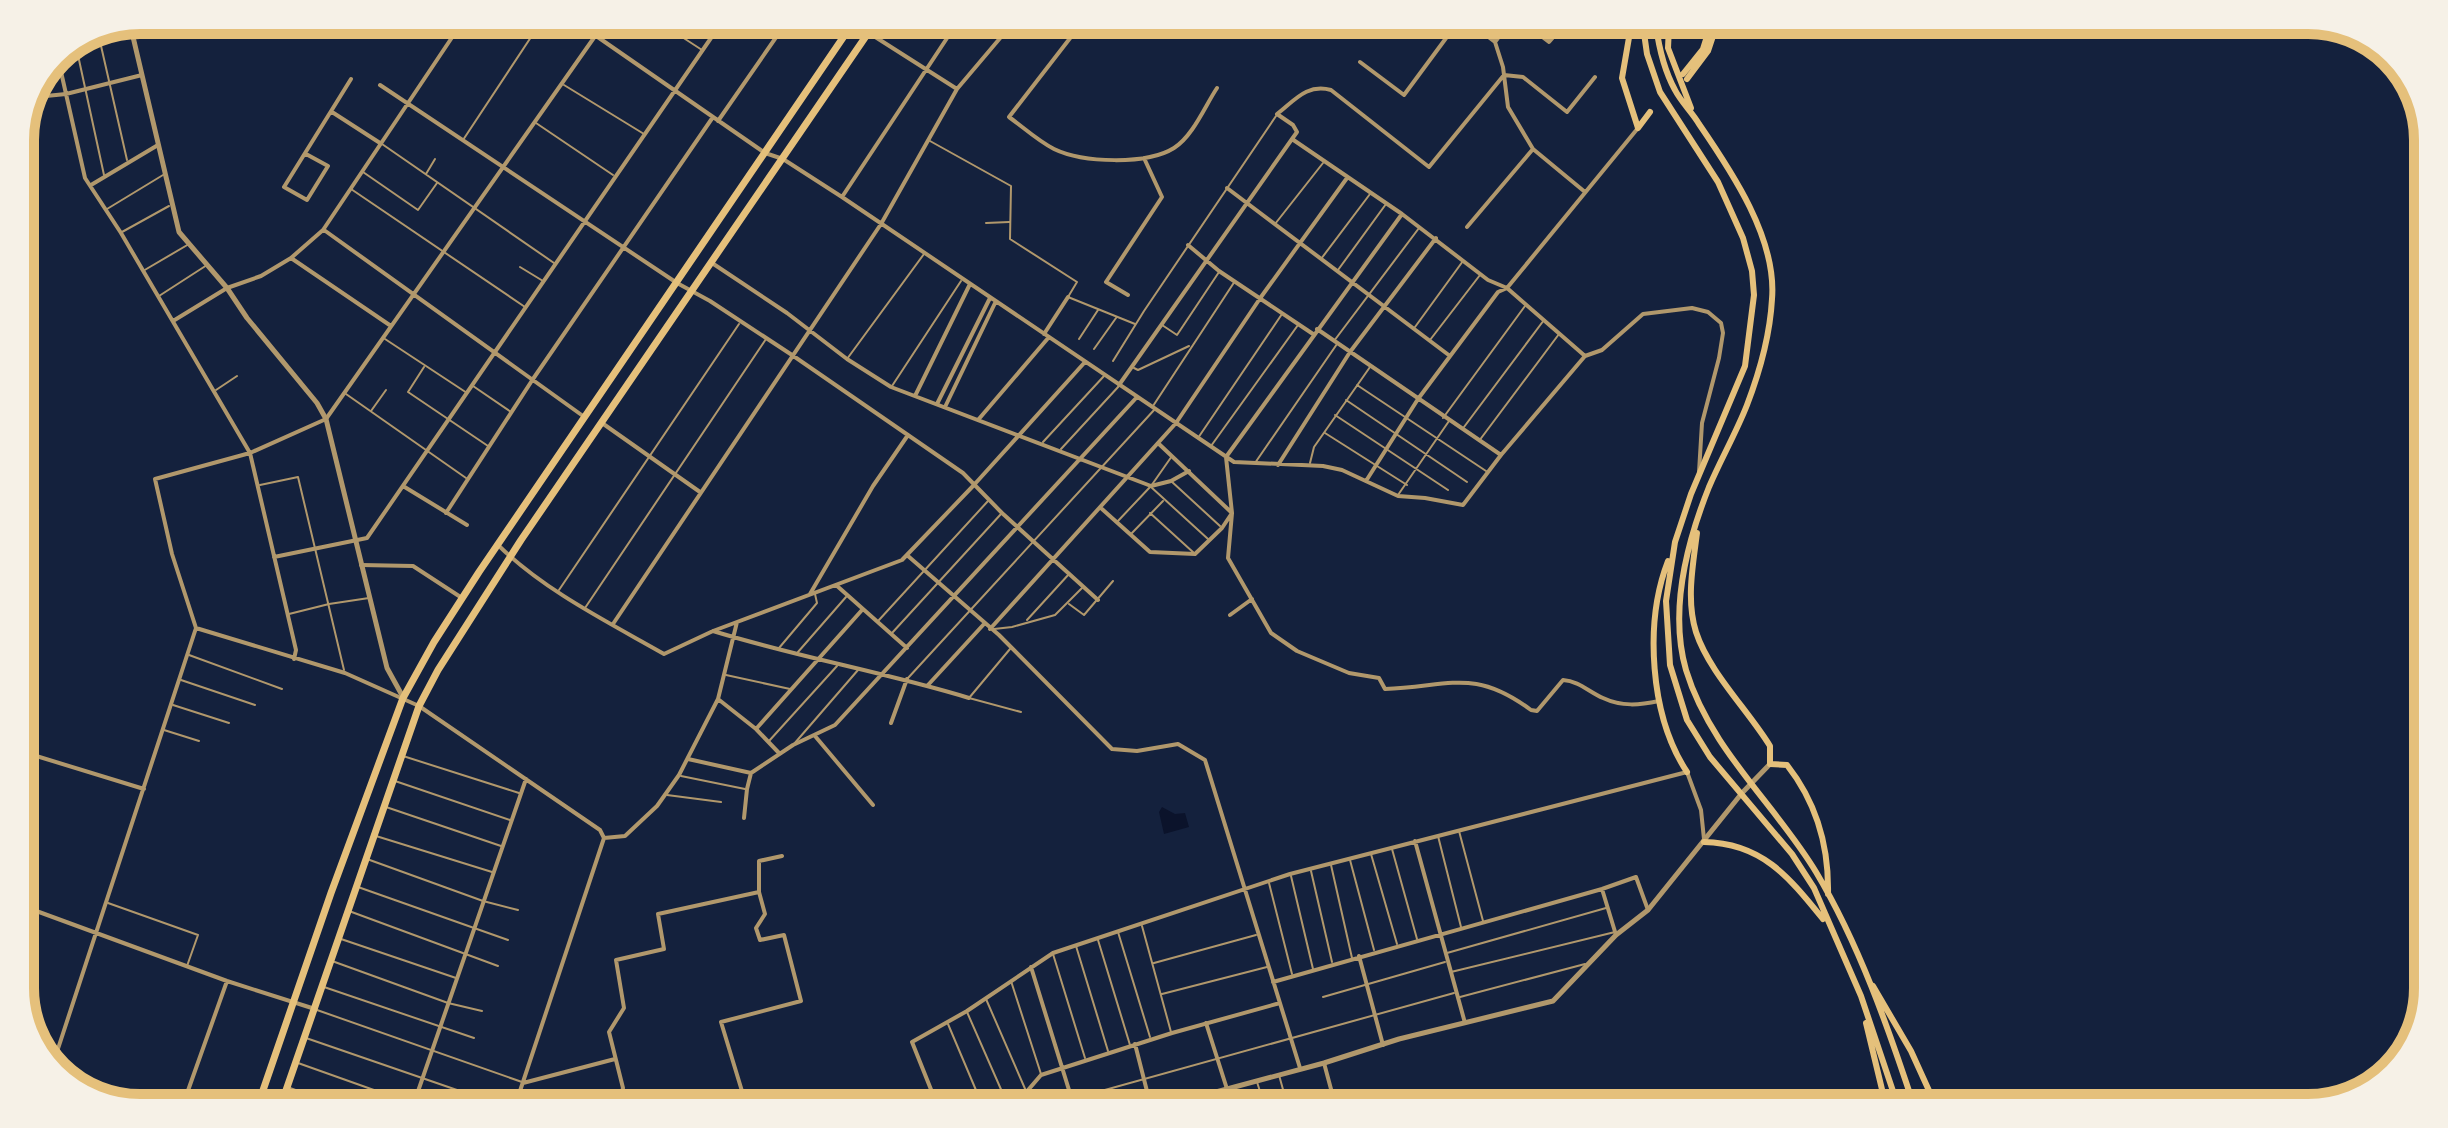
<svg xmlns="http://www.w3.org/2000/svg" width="2448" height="1128" viewBox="0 0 2448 1128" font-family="Arial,sans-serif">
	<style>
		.water { fill: #0b132b }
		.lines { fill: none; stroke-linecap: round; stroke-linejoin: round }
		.service { stroke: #b1986c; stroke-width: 2 }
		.minor { stroke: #b1986c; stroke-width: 4 }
		.tertiary { stroke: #b1986c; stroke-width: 5 }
		.secondary { stroke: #e5c07b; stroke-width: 6 }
		.primary { stroke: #e5c07b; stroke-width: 7 }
		.rim { fill: none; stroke: #e5c07b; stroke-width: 10 }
	</style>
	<rect width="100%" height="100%" fill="#14213d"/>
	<path class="water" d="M1162,807L1175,814L1185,813L1189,827L1164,834L1159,812Z"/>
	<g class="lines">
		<path class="service" d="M659,22L702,50
			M99,37L127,160
			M76,46L104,175
			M564,85L644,134
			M536,123L613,175
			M463,140L541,22
			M930,141L1011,186L1010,239L1077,282L1068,297L1135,324
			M382,144L554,263
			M363,172L418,210L437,183
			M426,174L435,159
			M351,189L525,307
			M107,209L163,175
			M986,223L1009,222
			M1275,224L1323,163
			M122,232L169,206
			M1321,259L1370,194
			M520,267L543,281
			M1338,270L1386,204
			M143,271L189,244
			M159,296L207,265
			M1162,325L1177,335L1219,272
			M1415,327L1463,261
			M385,339L467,393
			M1079,339L1098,310
			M1430,340L1480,275
			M1334,341L1419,228
			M1094,349L1116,318
			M847,359L924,254
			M1113,361L1144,311L1276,116
			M424,367L408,392L488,446
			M1134,368L1138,370L1189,346
			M1357,385L1486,471
			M473,386L511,412
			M892,386L961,281
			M216,390L237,376
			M346,394L466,478
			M1346,400L1467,482
			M1153,406L1235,281
			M371,411L386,390
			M1335,415L1448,490
			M1443,418L1525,306
			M1464,427L1544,320
			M1325,433L1407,485
			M1198,438L1282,314
			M1479,441L1559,334
			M1043,442L1104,376
			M1211,446L1298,325
			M1061,449L1119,386
			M1255,463L1337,344
			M1310,463L1314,447L1370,367
			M1171,481L1220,526
			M260,485L298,477L344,670
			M1151,487L1208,539
			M1398,495L1449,421
			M1150,513L1194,553
			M1117,522L1151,486L1172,456
			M1131,534L1163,501
			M559,590L739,324
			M1069,604L1084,615L1113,581
			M585,608L766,339
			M289,614L329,604L369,598
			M879,620L988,501
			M1027,620L1069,574
			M994,629L1012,627L1055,615L1083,587
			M892,633L1001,514
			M779,648L817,603L815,594
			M1010,649L969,698L1021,712
			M798,652L846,597
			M189,655L282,689
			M726,675L790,689
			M908,678L1155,409
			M181,680L255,705
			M173,705L229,723
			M164,730L199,741
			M769,741L837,666
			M794,744L858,670
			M403,756L519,793
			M681,776L745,789
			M395,781L510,820
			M667,795L721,802
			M386,807L501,846
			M1459,831L1483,921
			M376,836L492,872
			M1438,836L1461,927
			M1392,849L1417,939
			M1371,854L1397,944
			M367,859L483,901L518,910
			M1350,860L1374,950
			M1331,865L1352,958
			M1311,871L1332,962
			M1291,876L1313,969
			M1269,883L1292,974
			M358,887L508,940
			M108,903L198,935L187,966
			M349,911L498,966
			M1142,926L1171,1032
			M1118,932L1150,1037
			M341,939L456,978
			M1098,940L1130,1045
			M1076,946L1108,1051
			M1447,953L1606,908
			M1053,954L1085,1058
			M332,961L448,1003L482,1011
			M1154,963L1256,935
			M1451,972L1615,932
			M1011,981L1041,1074
			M324,987L474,1038
			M1162,994L1267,967
			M1323,997L1445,962
			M1460,997L1585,964
			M986,999L1026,1091
			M317,1010L522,1082
			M967,1012L1007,1103
			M948,1024L981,1102
			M306,1038L486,1100
			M298,1063L402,1100
			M1279,1075L1287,1104
			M1257,1082L1264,1104
			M290,1088L323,1100
			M1058,1103L1454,993"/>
		<path class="minor" d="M576,22L765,153L783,159L842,197L1234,462L1323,466L1342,470L1398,496L1425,498L1463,505L1501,455
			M1081,24L1009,117C1023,127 1038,141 1054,149C1083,163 1147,165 1174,148C1193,136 1205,106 1217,88
			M1133,25L1180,24
			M1474,26L1495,42L1503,67L1508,107L1533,149L1585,192
			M1528,26L1549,42L1563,26
			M869,33L957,89
			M1495,42L1507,26
			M57,54L85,178L121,233L250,453L296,650L294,659
			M1360,62L1404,95L1455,26
			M1595,77L1567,112L1523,77L1504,75L1429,167L1331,90C1307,83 1294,101 1277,114L1293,125L1297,132L1292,139L1402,214L1488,280L1507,288L1585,356L1602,350L1643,314L1692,308L1708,312L1721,323L1723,333L1719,358L1702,423L1699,472
			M380,85L677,283L710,301L792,355L963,473L1002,513L1098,600
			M36,97L66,94L142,75
			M332,112L380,143
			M718,121L786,23
			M306,154L328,166L307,200L284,187L351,79
			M91,185L158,145
			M1227,188L1450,356
			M842,197L957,23
			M1467,227L1533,149
			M324,230L583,416
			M1188,245L1219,271L1313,334
			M291,258L391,326
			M712,263L787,313L847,359L891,387L1151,486L1171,481L1189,471
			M1128,295L1106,282L1162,197L1144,158
			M173,321L227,288L261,276L291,258L323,230L463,21
			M1317,329L1501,455L1585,356
			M1044,334L1068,297
			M1119,385L1292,139
			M915,396L970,284
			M937,404L990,298
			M945,407L996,301
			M978,420L1049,337
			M602,423L700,492
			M1226,457L1232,513L1228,558L1271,633L1297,651L1349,673L1379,678L1385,689C1449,687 1473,667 1531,710L1537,711L1563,680C1579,681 1589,692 1603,698C1622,707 1640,705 1659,701
			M1226,457L1402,214
			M1278,465L1350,352L1436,238
			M1366,481L1418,399L1498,292L1507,288L1638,128
			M403,486L467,525
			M1102,509L1150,552L1195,554L1222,528L1232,513L1159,444
			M446,513L533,379L713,117
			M498,545C545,591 608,622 664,654L713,631L902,560L973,486L1085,362
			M908,556L999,635L1112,749L1137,751L1178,744L1205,760L1300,1068
			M274,557L367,538L722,22
			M361,565L413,566L462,598
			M836,585L907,648
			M810,594L873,486L908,435
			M1230,615L1252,599
			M613,624L881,224L957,89L1012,24
			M196,628L172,554L155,479L250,453L326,419L605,22
			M196,628L345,673L419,706L600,830L604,838
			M990,629L1176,423L1261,297L1347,178
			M713,631C797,657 884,672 969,698
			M928,685L984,624
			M718,699L756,729L779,753
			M891,723L907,679
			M756,729L862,610
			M815,736L873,805
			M20,751L144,789
			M688,759L751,773
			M744,818L747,789L751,773L793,745L835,725L1137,397
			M604,838L625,836L657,806L679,775L718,699L737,622
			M1415,841L1465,1023
			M1602,889L1616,935
			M20,905L227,981L315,1009
			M1359,956L1383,1045
			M1031,967L1073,1103
			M1273,982L1602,889L1636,877L1648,910
			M1206,1023L1227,1089
			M1135,1044L1150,1103
			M1324,1063L1335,1104
			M52,1067L196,628
			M523,1083L615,1059
			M185,1099L227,981
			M415,1100L526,779
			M517,1100L604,838
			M620,1101L623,1088L609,1032L624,1008L616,960L664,949L658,914L759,892
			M745,1101L721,1022L801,1001L784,935L760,940L756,928L765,914L759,892V861L782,856
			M936,1102L912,1042L967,1011L1053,953L1290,874L1687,772L1701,810L1704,839
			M1017,1103L1041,1075L1172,1033L1280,1003"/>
		<path class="tertiary" d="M130,24L179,232L227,288L247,318L317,403L326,419L387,668L403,697
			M1131,24L1133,25
			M1175,1103L1324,1063L1399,1039L1553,1001L1616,935L1648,910L1742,793L1770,764"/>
		<path class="secondary" d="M1631,26L1622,78L1638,128
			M1643,26L1647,54L1660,92L1718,182L1743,238L1752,271L1754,295L1745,366L1691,494L1675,542L1666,601L1670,665L1687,720L1710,757L1792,854L1814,888L1861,996L1898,1106
			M1656,26C1659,48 1664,70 1675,90C1681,102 1692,112 1699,124C1732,172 1777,239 1772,299C1770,335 1760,371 1747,405C1736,433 1721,459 1709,487C1687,542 1669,611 1686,670C1710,749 1775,804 1816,872C1859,944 1888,1027 1914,1106
			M1669,26L1668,48L1691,108
			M1683,74L1703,49L1710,27
			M1687,79L1708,51L1716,27
			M1638,128L1650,112
			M1697,533C1693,565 1686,600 1696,632C1709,672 1748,710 1770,746V764L1787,765C1816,802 1829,847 1828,894
			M1668,561C1644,623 1650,716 1687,772
			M1704,842C1762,843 1789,877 1823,919
			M1873,986L1911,1051L1936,1106
			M1866,1023L1886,1106"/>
		<path class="primary" d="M260,1099L331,893L403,698L434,642L479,572L853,23
			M283,1099L419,706L438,670L521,540L875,23"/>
	</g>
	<path d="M0 0H2448V1128H0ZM140 34H2308A106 106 0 0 1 2414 140V988A106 106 0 0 1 2308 1094H140A106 106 0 0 1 34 988V140A106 106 0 0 1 140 34Z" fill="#f6f1e7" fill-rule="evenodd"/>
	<path class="rim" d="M140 34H2308A106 106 0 0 1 2414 140V988A106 106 0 0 1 2308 1094H140A106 106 0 0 1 34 988V140A106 106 0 0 1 140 34Z"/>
</svg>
